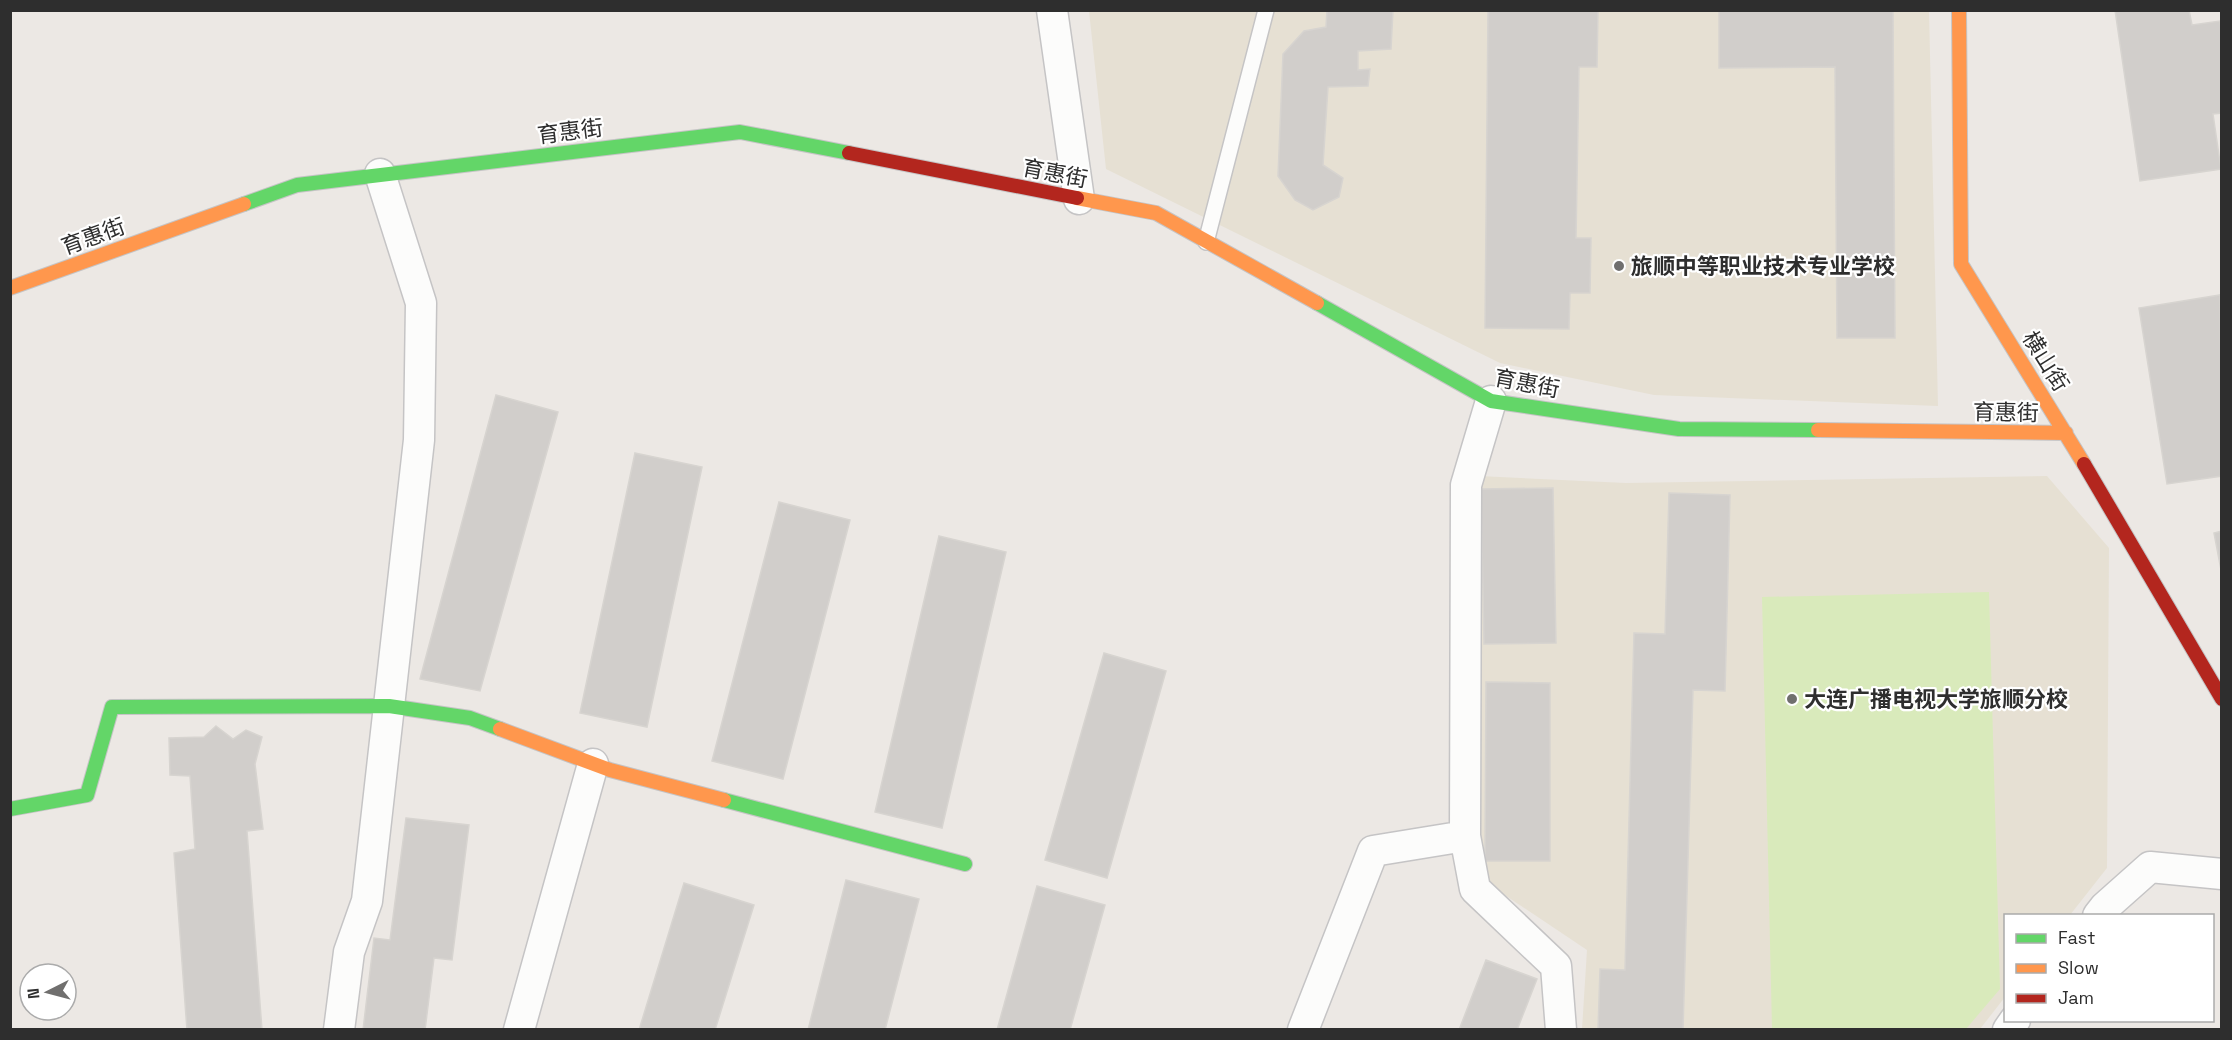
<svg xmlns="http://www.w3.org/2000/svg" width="2232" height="1040" viewBox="0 0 2232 1040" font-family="'Space Grotesk','Noto Sans SC',sans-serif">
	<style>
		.education { fill: #e6e0d3 }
		.pitch { fill: #d9eabb }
		.building { fill: #d1cecb; stroke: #d7d4d0; stroke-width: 1.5 }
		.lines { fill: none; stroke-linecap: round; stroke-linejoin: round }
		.lane-casing { stroke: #c5c4c5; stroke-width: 18 }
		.street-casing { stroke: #c5c4c5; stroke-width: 33 }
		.fast-casing { stroke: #c5c4c5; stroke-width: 16 }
		.slow-casing { stroke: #c5c4c5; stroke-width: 16 }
		.jam-casing { stroke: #c5c4c5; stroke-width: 16 }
		.lane { stroke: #fcfcfb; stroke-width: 15 }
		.street { stroke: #fcfcfb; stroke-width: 30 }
		.fast { stroke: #63d668; stroke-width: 14 }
		.slow { stroke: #ff974d; stroke-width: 14 }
		.jam { stroke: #b3261e; stroke-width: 14 }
		.poi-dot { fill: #706f6e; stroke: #fff; stroke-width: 2 }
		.labels { text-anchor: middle; stroke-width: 4.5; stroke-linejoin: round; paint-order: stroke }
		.street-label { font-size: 22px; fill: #2e2e2e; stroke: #fff }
		.poi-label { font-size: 22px; font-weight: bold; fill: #2e2e2e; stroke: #fff; text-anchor: start }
	</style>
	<rect width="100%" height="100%" fill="#ece8e4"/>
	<path class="education" d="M1089,11H1929L1938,406L1654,395L1500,363L1106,169Z
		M1479,476L1626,483L2047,476L2109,548L2107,868L2070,915L2006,916L2005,997L1980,1029H1582L1587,950L1481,879L1478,850Z"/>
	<path class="pitch" d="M1989,592L2000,989L1966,1029H1772L1762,597Z"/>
	<path class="building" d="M1327,10H1393L1391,49L1358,51V70L1370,69L1368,86L1328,87L1323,165L1343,178L1339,197L1313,210L1295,200L1278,176L1283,54L1304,31L1326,27Z
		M1488,10H1598L1597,67H1579L1576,238H1591L1590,293H1570L1569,329L1485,328Z
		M1719,10H1893L1895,338H1837L1835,67L1719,68Z
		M2115,10H2189L2192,25L2220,21L2222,34V113L2213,114L2221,169L2140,181Z
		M2220,295L2222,476L2167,484L2139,308Z
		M496,395L558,412L480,691L420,679Z
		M635,453L702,467L647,727L580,713Z
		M1553,488L1556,643L1484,644L1481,489Z
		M1669,493L1730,495L1725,691L1693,690L1683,1030H1598L1600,969L1625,970L1634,633L1665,634Z
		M779,502L850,520L783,779L712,761Z
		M2222,531V575L2214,533Z
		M939,536L1006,552L942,828L875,812Z
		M1104,653L1166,671L1107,878L1045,860Z
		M1486,682L1550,683V861H1485Z
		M216,726L233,739L246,730L262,737L255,764L263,829L247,831L262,1030H187L174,853L195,849L190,776L170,775L169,738L204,737Z
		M406,818L469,825L452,960L434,958L425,1030H363L374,938L390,940Z
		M846,880L919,899L885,1030H808Z
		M684,883L754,905L715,1030H639Z
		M1037,886L1105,905L1070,1030H997Z
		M1486,960L1537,979L1517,1030H1459Z"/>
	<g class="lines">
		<defs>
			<path id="lane" d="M1206,242L1266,10"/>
			<path id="street" d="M1052,10L1079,199
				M1491,401L1466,485L1465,836L1475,889L1556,966L1561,1030
				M2098,916L2105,907L2150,867L2222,874
				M339,1030L349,952L367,901L419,440L421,303L380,174
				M519,1030L593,764
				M1303,1030L1373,851L1465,836
				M2008,1030L2015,1020"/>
			<path id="fast" d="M244,204L297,185L740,132L849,153
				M1317,303L1491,401L1679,429L1818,430
				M724,800L965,864
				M10,809L87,795L112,707L389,706L470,718L500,729"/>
			<path id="slow" d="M1959,10L1961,264L2084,464
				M1077,198L1156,213L1317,303
				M10,288L244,204
				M1818,430L2066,433
				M500,729L610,770L724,800"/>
			<path id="jam" d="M849,153L1077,198
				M2084,464L2222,699"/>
		</defs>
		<use href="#lane" class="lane-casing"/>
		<use href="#street" class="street-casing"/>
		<use href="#fast" class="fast-casing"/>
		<use href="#slow" class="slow-casing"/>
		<use href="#jam" class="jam-casing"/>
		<use href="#lane" class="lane"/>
		<use href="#street" class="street"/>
		<use href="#fast" class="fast"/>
		<use href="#slow" class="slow"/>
		<use href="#jam" class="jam"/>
	</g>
	<g class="poi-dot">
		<circle cx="1619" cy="266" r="6"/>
		<circle cx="1792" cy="699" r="6"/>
	</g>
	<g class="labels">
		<g class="street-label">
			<text transform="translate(570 131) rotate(-7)" y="8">育惠街</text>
			<text transform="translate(1055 173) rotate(11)" y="8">育惠街</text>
			<text transform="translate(93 236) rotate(-20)" y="8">育惠街</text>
			<text transform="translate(2046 361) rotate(58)" y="8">横山街</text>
			<text transform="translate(1527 383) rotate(11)" y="8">育惠街</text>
			<text transform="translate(2006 412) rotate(1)" y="8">育惠街</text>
		</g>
		<g class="poi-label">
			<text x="1631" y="274">旅顺中等职业技术专业学校</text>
			<text x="1804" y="707">大连广播电视大学旅顺分校</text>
		</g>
	</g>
	<rect width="2232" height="1040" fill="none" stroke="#2e2e2e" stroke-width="24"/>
	<rect x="2004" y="914" width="210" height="108" fill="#ffffff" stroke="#ababab" stroke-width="1.5"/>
	<rect x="2016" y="934" width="30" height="9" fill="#63d668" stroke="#ababab" stroke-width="1.5"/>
	<text x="2058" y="944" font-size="18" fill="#2e2e2e">Fast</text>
	<rect x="2016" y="964" width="30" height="9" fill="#ff974d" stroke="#ababab" stroke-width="1.5"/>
	<text x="2058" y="974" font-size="18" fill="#2e2e2e">Slow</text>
	<rect x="2016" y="994" width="30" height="9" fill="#b3261e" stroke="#ababab" stroke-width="1.5"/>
	<text x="2058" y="1004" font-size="18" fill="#2e2e2e">Jam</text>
	<g transform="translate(48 992) rotate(264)"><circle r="28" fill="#ffffff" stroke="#ababab" stroke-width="1.5"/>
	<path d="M0-4.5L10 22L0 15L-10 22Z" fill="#706f6e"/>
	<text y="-9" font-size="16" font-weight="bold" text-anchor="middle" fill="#2e2e2e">N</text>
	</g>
</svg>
